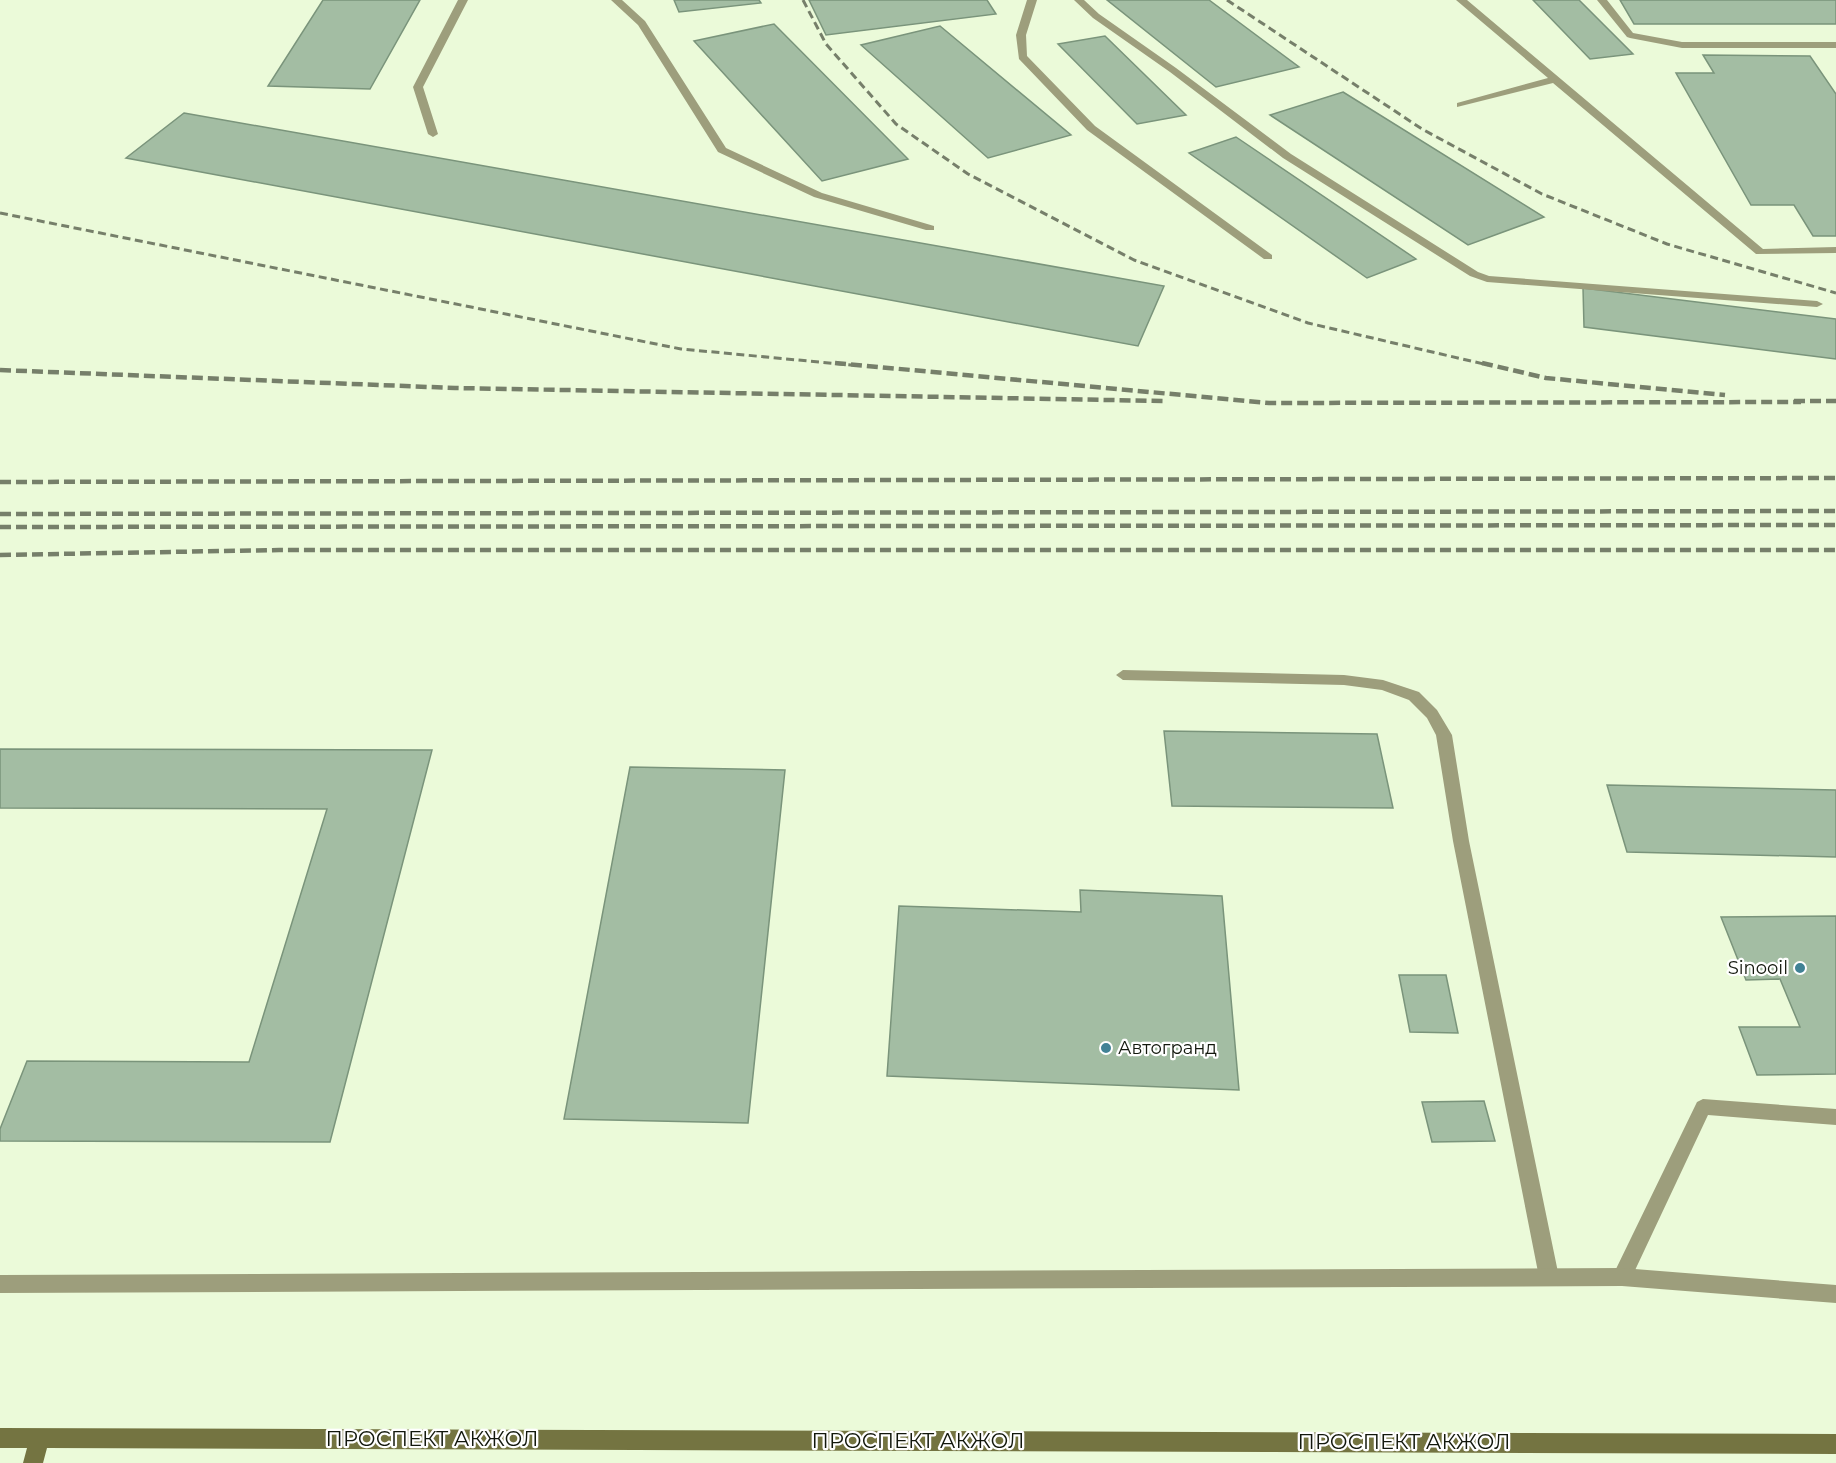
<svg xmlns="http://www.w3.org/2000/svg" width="1836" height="1463" viewBox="0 0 1836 1463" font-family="Montserrat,sans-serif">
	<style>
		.building { fill: #a3bda3; stroke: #7a947b; stroke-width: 1.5 }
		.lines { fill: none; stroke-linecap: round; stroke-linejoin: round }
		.lane { fill: #9d9e7c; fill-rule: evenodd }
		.street { fill: #9d9e7c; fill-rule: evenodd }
		.secondary { fill: #747441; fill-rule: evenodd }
		.rail-far1 { stroke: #767f6a; stroke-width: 3; stroke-dasharray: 8 4.5; stroke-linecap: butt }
		.rail { stroke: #767f6a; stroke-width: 4.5; stroke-dasharray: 11 5; stroke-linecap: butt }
		.poi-dot { fill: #418295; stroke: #fff; stroke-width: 2 }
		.labels { text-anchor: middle; stroke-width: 4.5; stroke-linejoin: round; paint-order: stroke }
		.poi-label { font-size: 18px; fill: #12170c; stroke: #fff; text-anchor: end }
		.near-street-label { font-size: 21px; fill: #12170c; stroke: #fff }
	</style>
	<rect width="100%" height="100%" fill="#ebfad9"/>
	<path class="building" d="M323,0H420L370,89L268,86Z
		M674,0H759L761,3L679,12Z
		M809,0H987L996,14L826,35Z
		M1107,0H1209L1299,67L1216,87Z
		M1533,0H1579L1633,54L1590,59Z
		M1620,0H1836V24H1634Z
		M774,24L908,159L822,181L694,41Z
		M940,26L1071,135L988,158L861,45Z
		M1105,36L1186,115L1137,124L1058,44Z
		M1703,55L1810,56L1836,94V236H1813L1794,205H1751L1676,73H1714Z
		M1343,92L1544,217L1468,245L1270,115Z
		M184,113L1164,286L1138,346L126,158Z
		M1236,137L1416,259L1367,278L1189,153Z
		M1583,288L1836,319V359L1584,327Z
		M1164,731L1377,734L1393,808L1172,806Z
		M0,749L432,750L330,1142L0,1141V1129L27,1061L249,1062L327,809L0,808Z
		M630,767L785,770L748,1123L564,1119Z
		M1607,785L1836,790V857L1627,852Z
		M1080,890L1222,896L1239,1090L887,1076L899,906L1081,912Z
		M1836,916V1074L1757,1075L1739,1027H1800L1780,979L1746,980L1721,917Z
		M1399,975H1446L1458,1033L1410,1032Z
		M1484,1101L1495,1141L1432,1142L1422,1102Z"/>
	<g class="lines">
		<path class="lane" d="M458,0H468L423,87L438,134L433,137L428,134L413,87Z
			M611,0H622L645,21L726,148L822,193L934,226V230H926L814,197L718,152L638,25Z
			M1027,0H1037L1026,35L1027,56L1095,126L1272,255V259H1264L1087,130L1019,59L1016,35Z
			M1074,0H1084L1099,14L1176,68L1291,154L1478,272L1489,276L1817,301L1823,304L1817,307L1487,282L1470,276L1283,158L1170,72L1093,18Z
			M1456,0H1467L1763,249L1836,247V253L1756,254L1553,83L1457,107V103L1548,78Z
			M1597,0H1607L1633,33L1682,42H1836V48H1682L1630,38L1627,37Z
			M1123,670L1344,675L1383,680L1419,692L1437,710L1452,735L1469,841L1559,1277L1556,1283L1549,1286L1542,1283L1539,1277L1453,841L1436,735L1427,718L1409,700L1382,690L1344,685L1123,680L1116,675Z
			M1703,1099L1836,1109V1125L1708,1115L1629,1283L1622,1286L1615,1283L1612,1277L1615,1271L1697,1102Z"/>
		<path class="street" d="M1622,1268L1836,1285V1303L1622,1286L0,1293V1275Z"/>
		<path class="secondary" d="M0,1428L1836,1434V1454L47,1448L43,1463H23L27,1448H0Z"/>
		<path class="rail-far1" d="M803,0L826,44L896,124L968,174L1134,260L1308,323L1488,365
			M1227,0L1422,129L1542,194L1667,244L1836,293
			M0,213L681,349L851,365"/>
		<path class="rail" d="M835,363L1269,403L1801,402
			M1482,363L1546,378L1725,395
			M0,370L455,388L1164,401
			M1794,401H1836
			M0,482L1836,478
			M0,514L1836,511
			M0,527L1836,525
			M0,555L279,550H1836"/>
	</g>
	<g class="poi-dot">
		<circle cx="1800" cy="968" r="6"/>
		<circle cx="1106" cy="1048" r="6"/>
	</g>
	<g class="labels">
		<g class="poi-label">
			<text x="1788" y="974">Sinooil</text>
			<text x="1118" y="1054" text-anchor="start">Автогранд</text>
		</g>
		<g class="near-street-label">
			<text x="432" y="1446">ПРОСПЕКТ АКЖОЛ</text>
			<text x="918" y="1448">ПРОСПЕКТ АКЖОЛ</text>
			<text x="1404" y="1449">ПРОСПЕКТ АКЖОЛ</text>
		</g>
	</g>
</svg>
